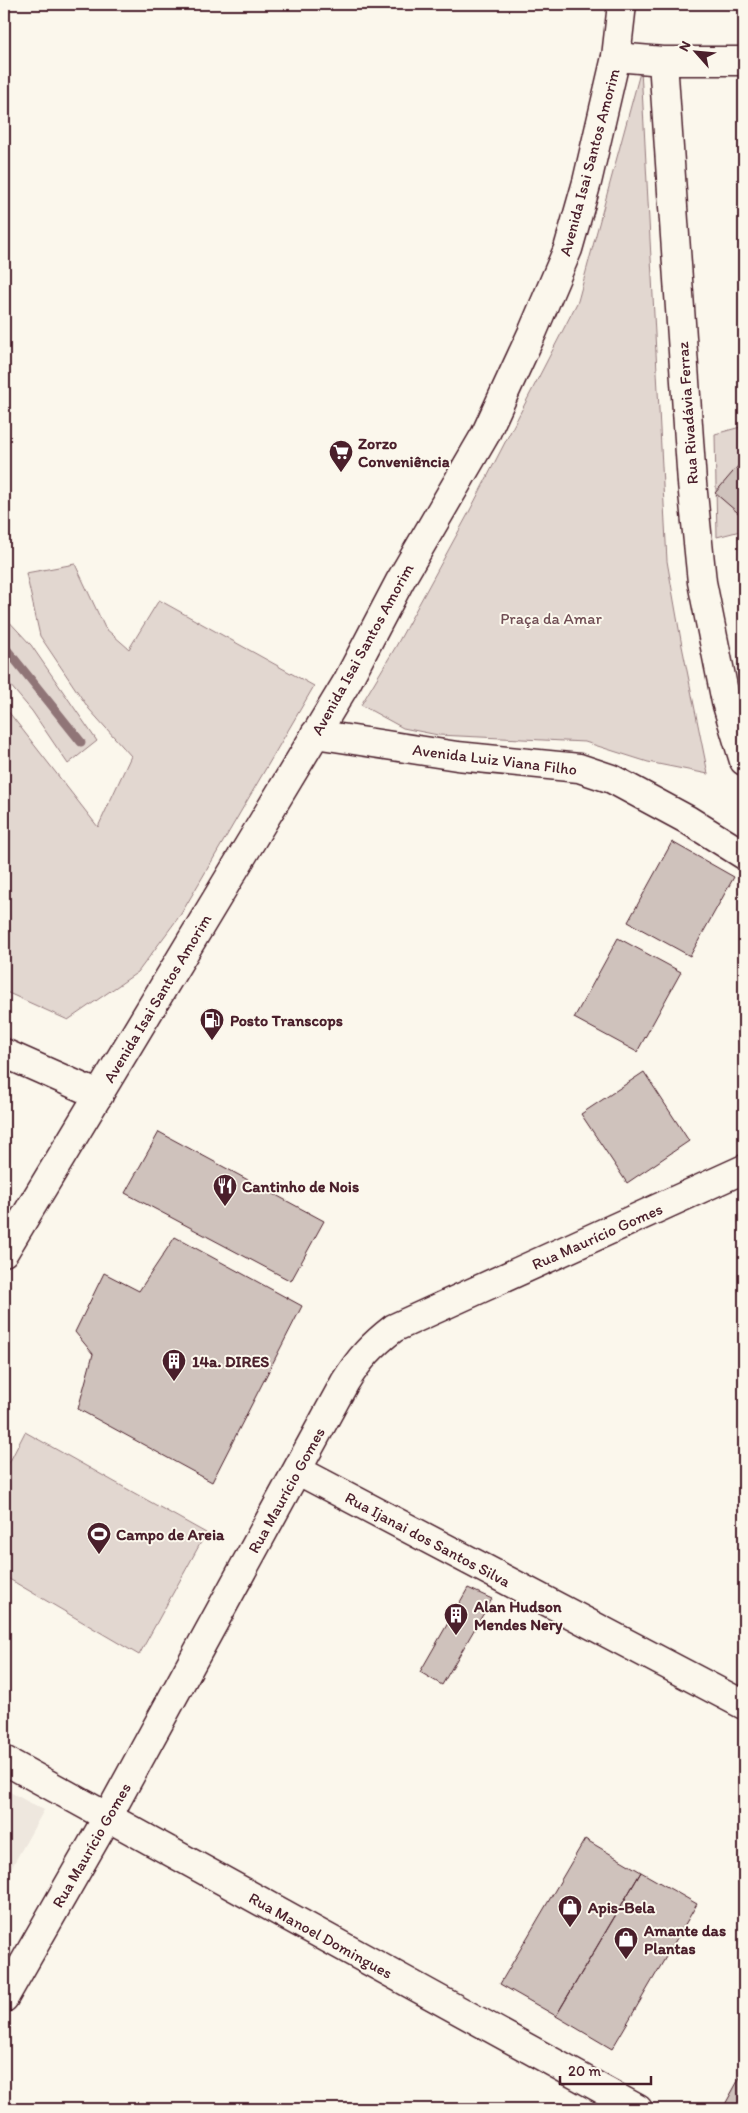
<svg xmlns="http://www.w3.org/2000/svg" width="748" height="2113" viewBox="0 0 748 2113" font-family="Itim,sans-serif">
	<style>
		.built { fill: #eee7de }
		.green { fill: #e2d7d0; stroke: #967b7e }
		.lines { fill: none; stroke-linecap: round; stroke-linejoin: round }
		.stream { stroke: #907477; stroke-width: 9 }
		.building { fill: #cfc2bc; stroke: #4a1f2b }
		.street-casing { stroke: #4a1f2b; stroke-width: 31 }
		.secondary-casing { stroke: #4a1f2b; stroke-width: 31 }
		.street { stroke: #fbf7ec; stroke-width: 28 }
		.secondary { stroke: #fbf7ec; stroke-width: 28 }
		.labels { text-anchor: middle; stroke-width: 4; stroke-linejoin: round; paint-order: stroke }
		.street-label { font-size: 16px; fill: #4a1f2b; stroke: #fbf7ec }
		.poi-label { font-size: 16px; font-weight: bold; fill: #4a1f2b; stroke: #fbf7ec; text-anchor: start }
		.park-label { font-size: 16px; fill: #704d54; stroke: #fbf7ec }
	</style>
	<rect width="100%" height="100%" fill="#fbf7ec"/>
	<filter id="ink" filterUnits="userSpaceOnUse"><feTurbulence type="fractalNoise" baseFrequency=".02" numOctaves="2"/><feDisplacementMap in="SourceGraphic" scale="10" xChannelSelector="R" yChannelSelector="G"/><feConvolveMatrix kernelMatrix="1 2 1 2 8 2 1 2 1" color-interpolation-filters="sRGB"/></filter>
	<g filter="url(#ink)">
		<path class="built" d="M4,1789L44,1810L4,1881Z"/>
		<path class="green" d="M641,69L667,561L682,646L708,774L648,762L585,742L438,735L403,728L361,705L395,648L467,516L578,301Z
			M744,426V530L717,537L715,434Z
			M75,564L105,628L129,649L159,600L314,686L181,914L138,972L68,1020L4,991V706L98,827L131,756L89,709L40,636L26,573Z
			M4,616L31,645L97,741L68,764L32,711L4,678Z
			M25,1432L206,1533L139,1655L4,1576V1473Z"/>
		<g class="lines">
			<path class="stream" d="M4,646L81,742"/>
		</g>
		<path class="building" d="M744,459V518L715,493Z
			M672,842L734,877L690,956L628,922Z
			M618,938L681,972L637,1052L574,1018Z
			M644,1072L689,1141L627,1183L581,1114Z
			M159,1132L324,1221L291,1281L125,1193Z
			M175,1237L302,1306L212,1482L78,1409L93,1354L75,1332L104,1273L139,1291Z
			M468,1588L492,1599L442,1685L420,1672Z
			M585,1839L641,1872L556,2016L500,1984Z
			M641,1872L697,1904L612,2049L556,2016Z
			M744,2070V2109L723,2108Z"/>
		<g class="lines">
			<defs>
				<path id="street" d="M616,57L663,61H744
					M663,61L692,483L702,582L726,702L744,761
					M315,734L457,756L579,768L612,779L688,820L744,855
					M4,1053L99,1095
					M297,1470L744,1705
					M4,1760L638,2109
					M4,1998L107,1818L345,1382C360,1358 372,1345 394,1328L744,1169"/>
				<path id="secondary" d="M4,1252L347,682L400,581L485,435L533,331L568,249L587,182L616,57L622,4"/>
			</defs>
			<use href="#street" class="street-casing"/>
			<use href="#secondary" class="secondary-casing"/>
			<use href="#street" class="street"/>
			<use href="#secondary" class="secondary"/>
		</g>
	</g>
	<defs>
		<symbol id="supermarket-pin" viewBox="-11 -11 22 30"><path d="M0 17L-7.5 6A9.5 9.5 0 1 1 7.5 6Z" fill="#4a1f2b" stroke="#fbf7ec"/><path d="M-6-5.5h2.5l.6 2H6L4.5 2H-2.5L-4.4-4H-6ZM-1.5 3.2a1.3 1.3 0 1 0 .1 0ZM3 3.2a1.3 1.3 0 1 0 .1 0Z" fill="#fff"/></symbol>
		<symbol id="fuel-pin" viewBox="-11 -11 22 30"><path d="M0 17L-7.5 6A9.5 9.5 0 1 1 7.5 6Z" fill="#4a1f2b" stroke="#fbf7ec"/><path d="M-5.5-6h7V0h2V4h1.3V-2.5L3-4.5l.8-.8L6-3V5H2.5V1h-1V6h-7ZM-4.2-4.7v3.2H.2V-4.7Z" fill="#fff"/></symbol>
		<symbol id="restaurant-pin" viewBox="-11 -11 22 30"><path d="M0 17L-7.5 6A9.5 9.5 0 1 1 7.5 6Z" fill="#4a1f2b" stroke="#fbf7ec"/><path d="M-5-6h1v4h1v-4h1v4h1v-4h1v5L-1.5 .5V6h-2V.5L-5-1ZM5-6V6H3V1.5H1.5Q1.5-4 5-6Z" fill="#fff"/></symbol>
		<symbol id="building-pin" viewBox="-11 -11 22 30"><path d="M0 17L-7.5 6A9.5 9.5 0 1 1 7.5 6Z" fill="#4a1f2b" stroke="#fbf7ec"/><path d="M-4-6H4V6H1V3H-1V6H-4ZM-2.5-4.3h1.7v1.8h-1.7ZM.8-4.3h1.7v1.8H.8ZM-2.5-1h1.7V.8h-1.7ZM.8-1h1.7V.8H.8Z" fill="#fff"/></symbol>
		<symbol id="stadium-pin" viewBox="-11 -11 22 30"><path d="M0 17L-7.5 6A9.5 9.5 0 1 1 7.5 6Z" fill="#4a1f2b" stroke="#fbf7ec"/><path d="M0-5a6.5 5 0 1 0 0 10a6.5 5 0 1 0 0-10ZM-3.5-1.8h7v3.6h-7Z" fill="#fff"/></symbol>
		<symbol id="shop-pin" viewBox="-11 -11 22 30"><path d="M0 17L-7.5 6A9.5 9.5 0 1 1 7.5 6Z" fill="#4a1f2b" stroke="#fbf7ec"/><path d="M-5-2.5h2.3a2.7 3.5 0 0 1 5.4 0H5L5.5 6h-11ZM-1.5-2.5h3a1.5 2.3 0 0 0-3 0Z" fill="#fff"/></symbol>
	</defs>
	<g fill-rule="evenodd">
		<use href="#supermarket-pin" x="327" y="438" width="28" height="38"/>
		<use href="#fuel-pin" x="198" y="1006" width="28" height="38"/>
		<use href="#restaurant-pin" x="211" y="1172" width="28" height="38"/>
		<use href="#building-pin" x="160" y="1347" width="28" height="38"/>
		<use href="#stadium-pin" x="85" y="1520" width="28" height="38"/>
		<use href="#building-pin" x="442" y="1601" width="28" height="38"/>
		<use href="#shop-pin" x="556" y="1893" width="28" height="38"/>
		<use href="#shop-pin" x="612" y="1925" width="28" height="38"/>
	</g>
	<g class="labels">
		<g class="street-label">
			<text transform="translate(589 162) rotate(-75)" y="6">Avenida Isai Santos Amorim</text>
			<text transform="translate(687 413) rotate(-94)" y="6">Rua Rivadávia Ferraz</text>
			<text transform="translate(362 649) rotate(-61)" y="6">Avenida Isai Santos Amorim</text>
			<text transform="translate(495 759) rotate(7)" y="6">Avenida Luiz Viana Filho</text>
			<text transform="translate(157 998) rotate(-59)" y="6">Avenida Isai Santos Amorim</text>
			<text transform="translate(597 1236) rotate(-24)" y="6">Rua Maurício Gomes</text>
			<text transform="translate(286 1490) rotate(-61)" y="6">Rua Maurício Gomes</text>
			<text transform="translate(428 1539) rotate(28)" y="6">Rua Ijanai dos Santos Silva</text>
			<text transform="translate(91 1845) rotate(-60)" y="6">Rua Maurício Gomes</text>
			<text transform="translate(321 1935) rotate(29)" y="6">Rua Manoel Domingues</text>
		</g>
		<g class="poi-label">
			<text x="358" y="449">Zorzo<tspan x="358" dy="18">Conveniência</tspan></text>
			<text x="230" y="1026">Posto Transcops</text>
			<text x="242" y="1192">Cantinho de Nois</text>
			<text x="192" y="1367">14a. DIRES</text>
			<text x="116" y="1540">Campo de Areia</text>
			<text x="474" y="1612">Alan Hudson<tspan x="474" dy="18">Mendes Nery</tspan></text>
			<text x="588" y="1913">Apis-Bela</text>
			<text x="644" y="1936">Amante das<tspan x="644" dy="18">Plantas</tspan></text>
		</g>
		<g class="park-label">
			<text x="551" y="624">Praça da Amar</text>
		</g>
	</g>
	<rect width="748" height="2113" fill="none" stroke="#fbf7ec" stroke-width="20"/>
	<rect x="10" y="10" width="728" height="2093" fill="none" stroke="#4a1f2b" stroke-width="2" filter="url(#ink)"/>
	<g transform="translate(696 52) rotate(297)" stroke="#fbf7ec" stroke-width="4" paint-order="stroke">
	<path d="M0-4L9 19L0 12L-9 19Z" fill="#4a1f2b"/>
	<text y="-8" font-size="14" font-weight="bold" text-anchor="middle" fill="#4a1f2b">N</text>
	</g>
	<path d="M560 2076v8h91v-8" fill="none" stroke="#4a1f2b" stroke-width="2.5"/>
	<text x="568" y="2076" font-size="15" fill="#4a1f2b" stroke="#fbf7ec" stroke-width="4" paint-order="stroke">20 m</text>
</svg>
